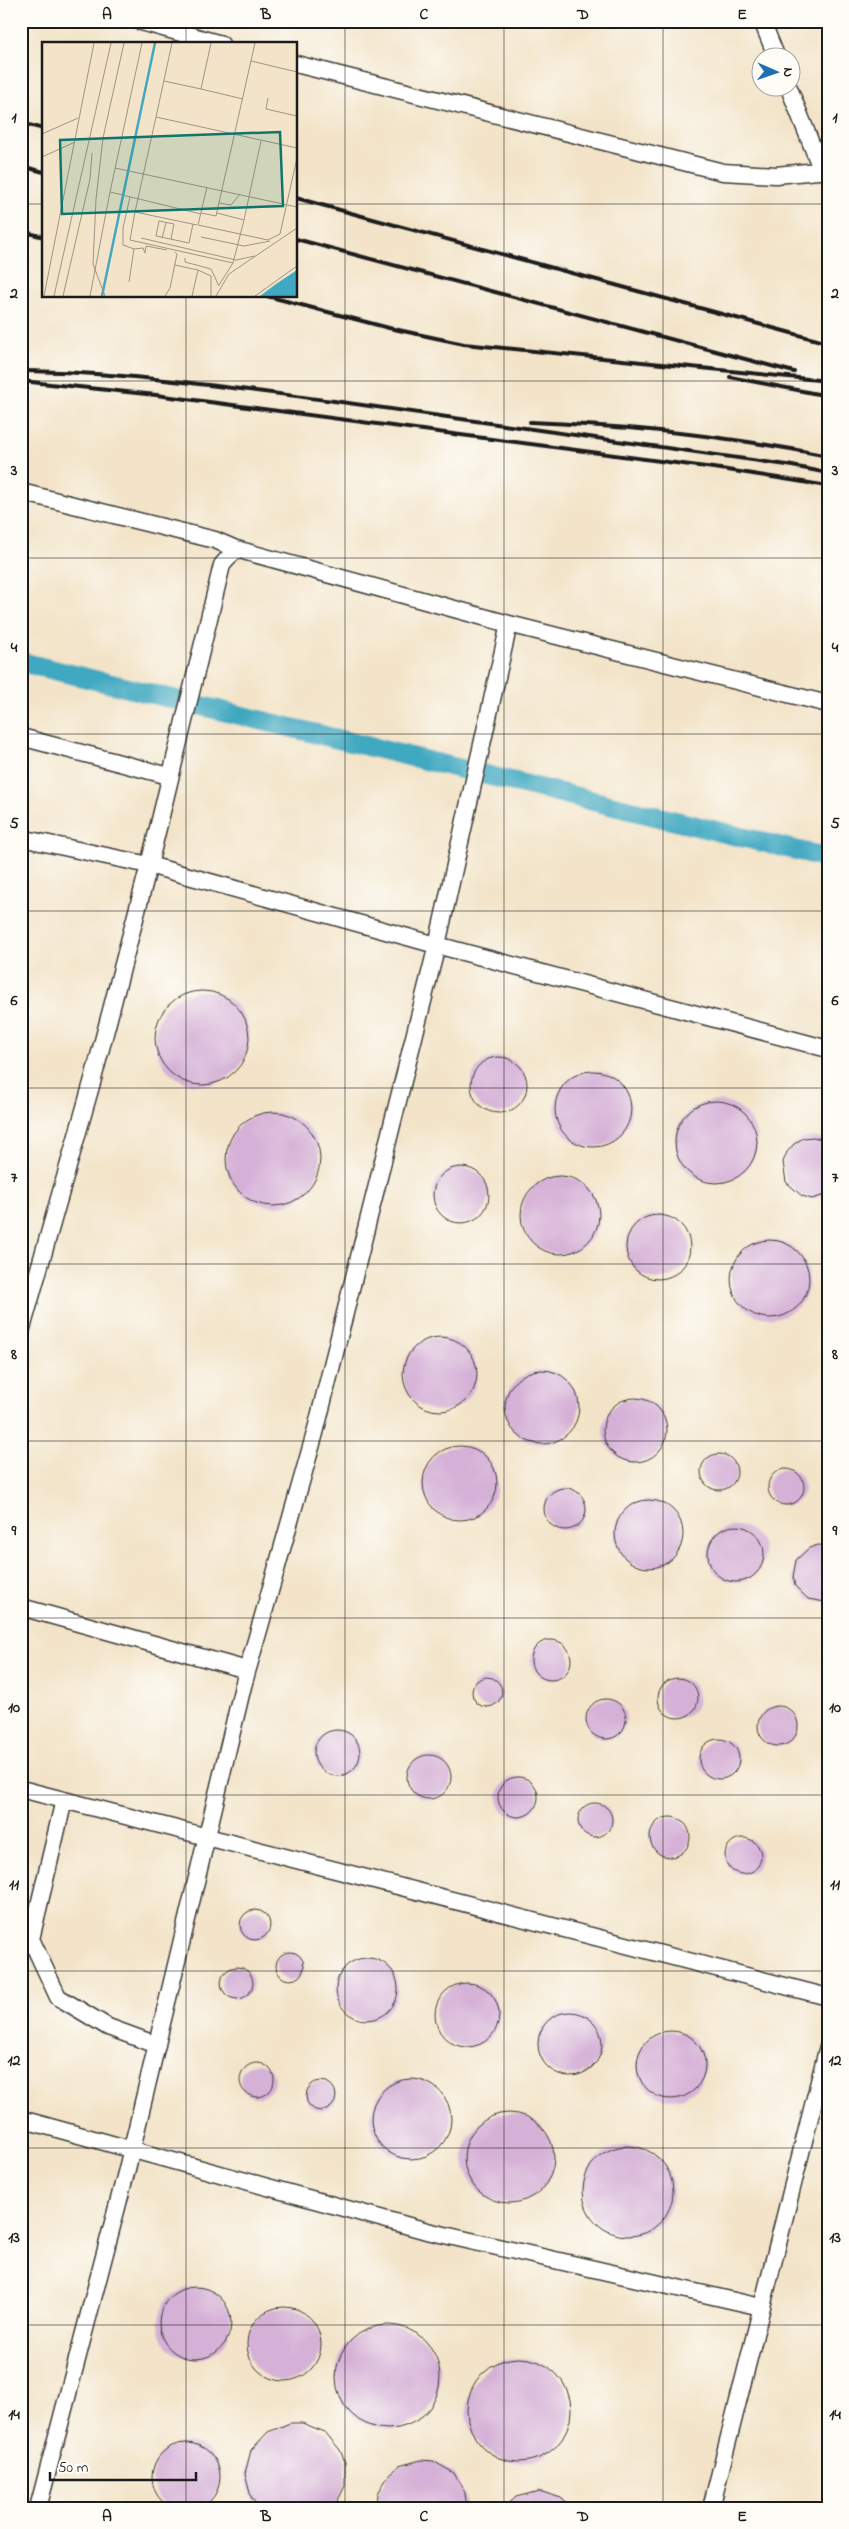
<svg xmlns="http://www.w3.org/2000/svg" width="849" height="2529" viewBox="0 0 849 2529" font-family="'Indie Flower',sans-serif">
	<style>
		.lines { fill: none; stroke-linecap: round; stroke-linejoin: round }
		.canal { stroke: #41a8c1; stroke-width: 20 }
		.building { fill: #d5b1d7 }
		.street-casing { stroke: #3c3a36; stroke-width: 19 }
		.street { stroke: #fff; stroke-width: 16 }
		.rail { stroke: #1c1c1c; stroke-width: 4 }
		.grid { fill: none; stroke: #1c1c1c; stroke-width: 1; stroke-opacity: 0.55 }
		.inset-river { fill: none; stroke: #41a8c1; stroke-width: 2.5 }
		.inset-road { fill: none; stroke: #9d9484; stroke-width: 1 }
		.view { fill: #0f766e; fill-opacity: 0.15; stroke: #0f766e; stroke-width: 2.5 }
		.inset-edge { fill: none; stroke: #1c1c1c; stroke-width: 2.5 }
		.neatline { fill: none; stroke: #1c1c1c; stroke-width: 2 }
		.grid-label { font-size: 16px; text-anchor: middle; font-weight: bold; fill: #1c1c1c }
	</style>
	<rect width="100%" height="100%" fill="#fdfcf7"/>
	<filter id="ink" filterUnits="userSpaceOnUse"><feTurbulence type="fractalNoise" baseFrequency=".02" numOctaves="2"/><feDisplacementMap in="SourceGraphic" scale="10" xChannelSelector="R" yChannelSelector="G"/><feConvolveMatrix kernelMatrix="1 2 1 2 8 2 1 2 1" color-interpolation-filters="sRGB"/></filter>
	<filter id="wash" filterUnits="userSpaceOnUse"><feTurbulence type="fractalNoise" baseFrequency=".0096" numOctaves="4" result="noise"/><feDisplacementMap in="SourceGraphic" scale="20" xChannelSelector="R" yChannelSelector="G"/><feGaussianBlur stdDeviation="1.12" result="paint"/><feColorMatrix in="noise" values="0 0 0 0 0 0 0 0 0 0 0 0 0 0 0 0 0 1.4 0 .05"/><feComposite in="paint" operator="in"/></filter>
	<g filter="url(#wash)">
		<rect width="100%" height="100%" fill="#f3e4c9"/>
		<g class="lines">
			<path class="canal" d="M21,662L828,858"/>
		</g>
		<g id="blocks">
			<path class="building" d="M155 1038a47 47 0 1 1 94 0a47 47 0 1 1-94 0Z
				M471 1085a28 28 0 1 1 56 0a28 28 0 1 1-56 0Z
				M555 1109a38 38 0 1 1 76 0a38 38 0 1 1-76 0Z
				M675 1142a41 41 0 1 1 82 0a41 41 0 1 1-82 0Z
				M226 1159a47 47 0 1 1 94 0a47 47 0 1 1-94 0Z
				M813,1137L828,1141V1194L812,1199L802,1196L786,1182L783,1162L787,1152L794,1144L803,1138Z
				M433 1195a28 28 0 1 1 56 0a28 28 0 1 1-56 0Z
				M521 1215a39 39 0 1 1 78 0a39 39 0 1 1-78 0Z
				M626 1247a32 32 0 1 1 64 0a32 32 0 1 1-64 0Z
				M731 1279a39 39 0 1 1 78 0a39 39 0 1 1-78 0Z
				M403 1374a37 37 0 1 1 74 0a37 37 0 1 1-74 0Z
				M505 1407a37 37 0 1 1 74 0a37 37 0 1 1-74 0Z
				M603 1430a32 32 0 1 1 64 0a32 32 0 1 1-64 0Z
				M423 1483a37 37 0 1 1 74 0a37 37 0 1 1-74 0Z
				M701 1472a18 18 0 1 1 36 0a18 18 0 1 1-36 0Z
				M768 1487a18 18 0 1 1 36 0a18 18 0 1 1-36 0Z
				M544 1509a21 21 0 1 1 42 0a21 21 0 1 1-42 0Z
				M615 1534a34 34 0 1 1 68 0a34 34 0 1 1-68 0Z
				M708 1554a28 28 0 1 1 56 0a28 28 0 1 1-56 0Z
				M818,1545L828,1546V1601L825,1602L808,1599L795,1586L793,1577L796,1560L809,1548Z
				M531 1660a20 20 0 1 1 40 0a20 20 0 1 1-40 0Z
				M472 1692a15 15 0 1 1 30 0a15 15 0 1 1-30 0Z
				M658 1698a20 20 0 1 1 40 0a20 20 0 1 1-40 0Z
				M586 1719a20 20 0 1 1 40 0a20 20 0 1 1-40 0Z
				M758 1726a20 20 0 1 1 40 0a20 20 0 1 1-40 0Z
				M314 1753a23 23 0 1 1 46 0a23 23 0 1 1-46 0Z
				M699 1759a20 20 0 1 1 40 0a20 20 0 1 1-40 0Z
				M407 1777a22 22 0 1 1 44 0a22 22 0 1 1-44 0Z
				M498 1797a20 20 0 1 1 40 0a20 20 0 1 1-40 0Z
				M578 1820a17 17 0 1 1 34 0a17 17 0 1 1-34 0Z
				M650 1837a20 20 0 1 1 40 0a20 20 0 1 1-40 0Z
				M725 1856a18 18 0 1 1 36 0a18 18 0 1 1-36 0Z
				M240 1925a15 15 0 1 1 30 0a15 15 0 1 1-30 0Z
				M276 1966a14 14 0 1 1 28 0a14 14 0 1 1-28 0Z
				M336 1989a31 31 0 1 1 62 0a31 31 0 1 1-62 0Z
				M221 1983a16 16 0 1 1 32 0a16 16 0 1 1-32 0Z
				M435 2015a32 32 0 1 1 64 0a32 32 0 1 1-64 0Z
				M538 2044a32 32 0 1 1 64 0a32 32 0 1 1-64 0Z
				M637 2065a34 34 0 1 1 68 0a34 34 0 1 1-68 0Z
				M240 2080a17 17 0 1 1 34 0a17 17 0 1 1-34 0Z
				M371 2119a40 40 0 1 1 80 0a40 40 0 1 1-80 0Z
				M306 2096a15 15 0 1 1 30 0a15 15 0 1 1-30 0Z
				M464 2158a45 45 0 1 1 90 0a45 45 0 1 1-90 0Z
				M583 2191a45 45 0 1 1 90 0a45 45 0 1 1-90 0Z
				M159 2323a36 36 0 1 1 72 0a36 36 0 1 1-72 0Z
				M247 2344a37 37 0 1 1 74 0a37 37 0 1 1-74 0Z
				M336 2377a52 52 0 1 1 104 0a52 52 0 1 1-104 0Z
				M467 2410a52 52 0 1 1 104 0a52 52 0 1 1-104 0Z
				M290,2423H302L325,2432L340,2450L345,2462V2486L334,2508H259L251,2497L245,2474L251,2450L268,2432Z
				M152 2477a34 34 0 1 1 68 0a34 34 0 1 1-68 0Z
				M421,2460L433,2461L454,2473L465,2493L467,2508H377L378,2493L390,2473L399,2466Z
				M539,2491L561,2498L573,2508H504L516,2497Z"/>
		</g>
	</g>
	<g filter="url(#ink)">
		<use href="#blocks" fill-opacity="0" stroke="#3c3a36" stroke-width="1"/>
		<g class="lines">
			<defs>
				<path id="street" d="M138,21L221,44
					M762,21L777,58
					M296,64L723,172L776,175L828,170
					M789,88L822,171
					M21,492L215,540L236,549
					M21,737L169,776
					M21,838L149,865L429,943L828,1049
					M21,1332L93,1079L149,865L222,565L236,549L509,624L828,704
					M21,1607L247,1670
					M21,1789L828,1997
					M64,1800L31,1939L58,1997L108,2027L157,2045
					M21,2119L427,2231L761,2307
					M38,2508L127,2169L243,1686L315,1433L437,945L509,624
					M711,2508L828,2046"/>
			</defs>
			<use href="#street" class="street-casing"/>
			<use href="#street" class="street"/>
			<path class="rail" d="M21,123L44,129
				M21,166L44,172
				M296,198L828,343
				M21,231L44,237
				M296,239L794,372
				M267,296L389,328L464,344L828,381
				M21,371C126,372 230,388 334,401C485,421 636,443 787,465L828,473
				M730,377L828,396
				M21,381L156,395L721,469L828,486
				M530,422C630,426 730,436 828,456"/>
		</g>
	</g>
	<path class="grid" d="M186,21V44M345,21V2508M504,21V2508M663,21V2508M21,204H44M296,204H828M186,296V2508M21,381H828M21,558H828M21,734H828M21,911H828M21,1088H828M21,1264H828M21,1441H828M21,1618H828M21,1795H828M21,1971H828M21,2148H828M21,2325H828"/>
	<g transform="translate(42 42)">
		<rect width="255" height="255" fill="#f3e4c9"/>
		<path d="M255,228V254H218L234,242Z" fill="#41a8c1"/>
		<path class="inset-river" d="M60,254L113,1"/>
		<path class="inset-road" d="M100,1L68,150L159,172M130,1L114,75L255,106M209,19L255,30M122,39L159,47L169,1M159,47L201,57M226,56L224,67L255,74M114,75L93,170L155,183M0,92L36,76M0,115L33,100M73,126L255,165M165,145L156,183L226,198L238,192L255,116M177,161L189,163L198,152M93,170L88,198L191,221L202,178M159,171L174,174L213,1M175,171L202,178L219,99M159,195L202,204L228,199M99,196L194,218L213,214M120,196L124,181M129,197L132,182L117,179L114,194L147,201L151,182M92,207L101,206L103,211L104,204L125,208M143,216V220L169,227L177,244M133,223L156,228L150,254M156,228L169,234V254M87,240L92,207L81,203V186L88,155M177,243L191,221M2,254L52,1M12,254L69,1M21,254L48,137L50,111M48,254L68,150M63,254L51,222L54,157L61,96L82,1M123,254L128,246L135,212L133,210M174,254L187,232L255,186M213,254L255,224"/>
		<path class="view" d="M238,90L241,164L20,172L18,98Z"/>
		<rect width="255" height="255" class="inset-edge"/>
	</g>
	<rect width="849" height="2529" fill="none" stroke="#fdfcf7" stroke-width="55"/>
	<g transform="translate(776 72) rotate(92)"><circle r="24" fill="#fdfcf7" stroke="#a3a29f"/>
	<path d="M0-4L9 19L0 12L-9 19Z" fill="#1f6fb2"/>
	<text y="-8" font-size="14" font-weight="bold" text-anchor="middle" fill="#1c1c1c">N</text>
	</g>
	<path d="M50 2472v8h146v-8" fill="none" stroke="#1c1c1c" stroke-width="2.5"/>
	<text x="58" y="2472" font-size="15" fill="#1c1c1c" stroke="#fdfcf7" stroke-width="4" paint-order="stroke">50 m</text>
	<rect x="28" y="28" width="794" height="2474" class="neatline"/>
	<g class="grid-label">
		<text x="107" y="19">A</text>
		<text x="266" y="19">B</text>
		<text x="424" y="19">C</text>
		<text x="583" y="19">D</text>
		<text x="742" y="19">E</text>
		<text x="14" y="122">1</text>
		<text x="835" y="122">1</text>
		<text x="14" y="298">2</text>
		<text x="835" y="298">2</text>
		<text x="14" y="475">3</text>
		<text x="835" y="475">3</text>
		<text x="14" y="652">4</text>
		<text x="835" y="652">4</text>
		<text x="14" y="828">5</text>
		<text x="835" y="828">5</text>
		<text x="14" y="1005">6</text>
		<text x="835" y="1005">6</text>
		<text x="14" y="1182">7</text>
		<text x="835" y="1182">7</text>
		<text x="14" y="1359">8</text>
		<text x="835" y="1359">8</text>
		<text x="14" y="1535">9</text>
		<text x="835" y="1535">9</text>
		<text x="14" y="1712">10</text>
		<text x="835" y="1712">10</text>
		<text x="14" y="1889">11</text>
		<text x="835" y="1889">11</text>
		<text x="14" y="2065">12</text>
		<text x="835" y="2065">12</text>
		<text x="14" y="2242">13</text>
		<text x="835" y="2242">13</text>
		<text x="14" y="2419">14</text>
		<text x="835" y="2419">14</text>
		<text x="107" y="2521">A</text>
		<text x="266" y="2521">B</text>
		<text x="424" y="2521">C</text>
		<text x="583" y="2521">D</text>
		<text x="742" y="2521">E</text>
	</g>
</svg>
